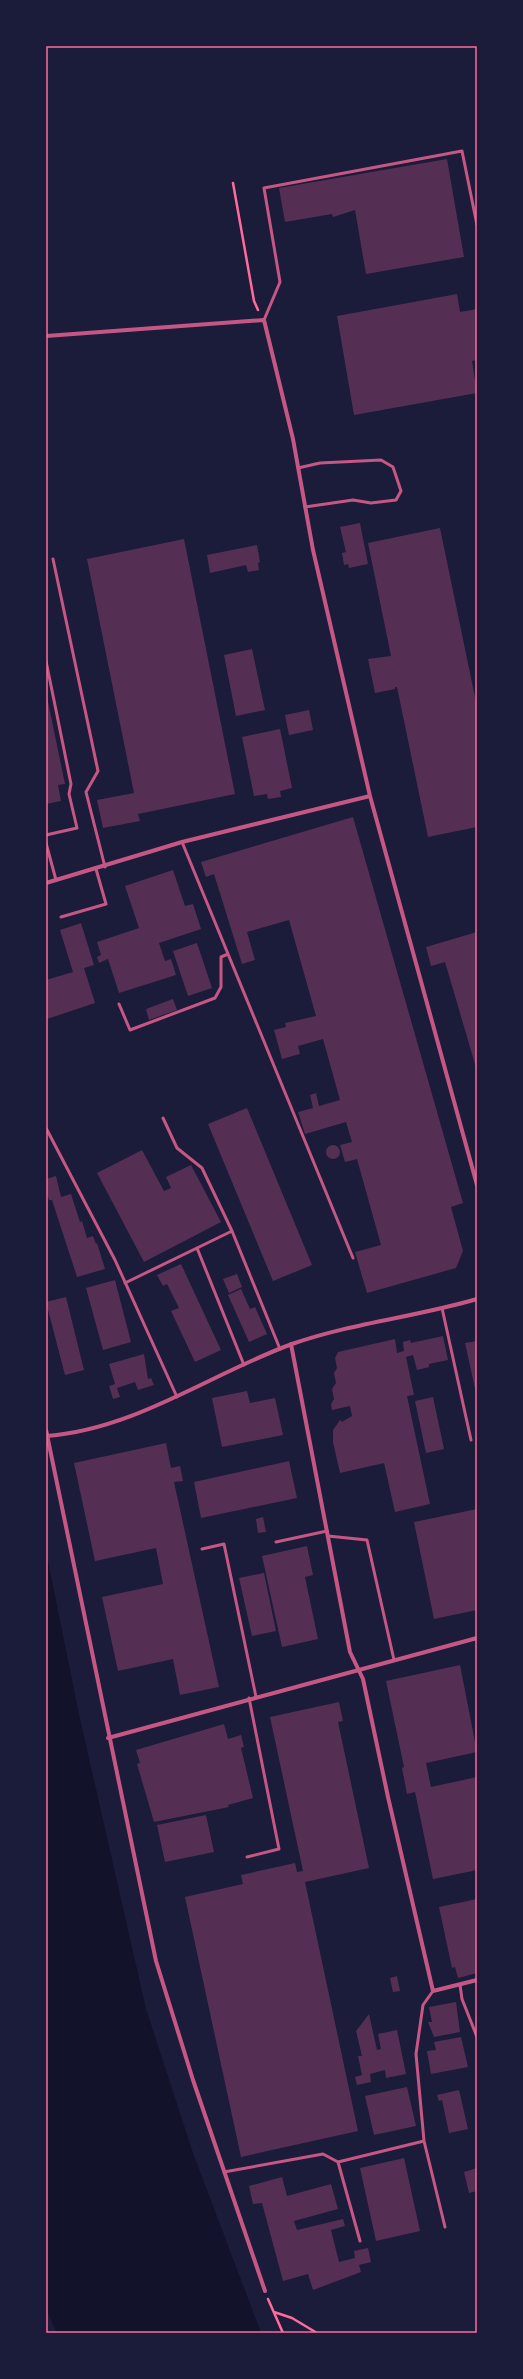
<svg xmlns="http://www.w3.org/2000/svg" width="523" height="2379" viewBox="0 0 523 2379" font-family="'Exo 2',sans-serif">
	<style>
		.water { fill: #12122b }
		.building { fill: #542f53 }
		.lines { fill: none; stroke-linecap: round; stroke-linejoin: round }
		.path { stroke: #ff6b9d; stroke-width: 2.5 }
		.service { stroke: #c65784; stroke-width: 3 }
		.minor { stroke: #c65784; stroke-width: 4 }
		.neatline { fill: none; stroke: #ff6b9d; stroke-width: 1.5 }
	</style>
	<rect width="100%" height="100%" fill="#1b1b3a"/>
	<path class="water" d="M46,1551L78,1710L146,2009L193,2153L261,2333H57L46,2309Z"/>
	<path class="building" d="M447,159L464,257L366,274L355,210L333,217L332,214L285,222L279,188Z
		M457,294L460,312L477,309V360L472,361L477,393L354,415L337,316Z
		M360,523L368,564L349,568L348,564L344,565L342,553L346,552L340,527Z
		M440,528L477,707V827L428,837L397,687H395V689L375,693L368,659L391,656L368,543Z
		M184,539L235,794L138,814L140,821L103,828L97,800L134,793L87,559Z
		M257,545L260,562L258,563L259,570L248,572L246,565L210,573L207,555Z
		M252,649L265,710L236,716L224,655Z
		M46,692L65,784L58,785L61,801L46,804Z
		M309,710L313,730L289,735L285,715Z
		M280,729L292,788L280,791L281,797L268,799L267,794L254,796L242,737Z
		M353,817L463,1203L451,1207L463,1251L456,1268L367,1293L355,1252L381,1245L357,1159L345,1162L340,1145L352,1142L346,1122L305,1134L298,1112L313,1108L310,1095L316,1093L319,1106L340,1100L323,1039L298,1046L300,1054L282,1059L274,1030L286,1027L285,1023L316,1016L289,920L247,932L255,960L242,964L214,874L206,877L201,862Z
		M173,870L185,906L193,904L201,929L159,943L165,961L171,959L176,975L119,993L108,959L99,963L97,957L101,955L97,942L139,928L125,886Z
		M81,923L94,965L84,968L95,1003L47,1019L46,980L73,972L60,930Z
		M477,932V1071L445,962L431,966L426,947Z
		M197,943L212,988L188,996L173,951Z
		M173,999L177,1010L149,1020L146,1009Z
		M247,1108L312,1265L273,1281L208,1124Z
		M326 1152a7 7 0 1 1 14 0a7 7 0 1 1-14 0Z
		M142,1150L164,1191L171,1188L166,1177L191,1165L221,1222L144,1262L97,1173Z
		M56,1176L61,1197L71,1194L80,1222L82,1221L87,1238L93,1236L96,1244L97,1243L105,1269L77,1277L52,1200H49L46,1190V1179Z
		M181,1264L221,1350L195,1362L171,1311L179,1308L167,1284L163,1286L157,1275Z
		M237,1274L242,1287L229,1293L223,1279Z
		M115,1280L131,1342L103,1350L86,1288Z
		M241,1289L250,1309L255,1307L267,1334L249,1342L228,1295Z
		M66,1297L84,1370L65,1375L46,1302Z
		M443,1336L448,1360L429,1364V1367L417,1370L413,1355L406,1357L414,1395L407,1396L430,1504L395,1512L384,1463L340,1473L333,1442V1430L340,1420L342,1422L352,1416L350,1406L332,1410L331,1404L334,1399L332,1389L336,1383L334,1373L337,1368L335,1358L338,1352L395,1339L397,1353L404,1351L403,1342L410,1340L411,1343Z
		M477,1341V1393H476L465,1343Z
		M144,1354L148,1379L151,1378L154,1385L138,1390L135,1382L117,1388L120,1397L113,1399L109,1386L115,1384L109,1364Z
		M247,1391L250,1403L275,1398L283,1435L222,1447L212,1398Z
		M433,1397L444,1449L426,1453L415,1401Z
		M166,1443L171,1468L180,1466L183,1481L174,1482L219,1687L180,1695L173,1659L118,1671L102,1597L163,1584L156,1548L95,1561L74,1463Z
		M289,1461L297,1498L201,1518L194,1482Z
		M477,1509V1610L434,1619L414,1522Z
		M263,1517L266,1532L258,1533L256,1519Z
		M307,1546L313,1575L305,1577L318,1639L282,1647L262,1556Z
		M264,1573L276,1631L252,1636L239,1578Z
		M460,1665L477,1752L426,1763L431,1787L477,1777V1870L433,1879L415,1792L407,1794L402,1768L404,1767L386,1681Z
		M339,1702L343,1721L338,1722L369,1868L305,1882L358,2131L241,2157L185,1897L243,1884L241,1875L295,1863L297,1872L303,1871L270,1717Z
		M224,1724L228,1739L241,1735L244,1747L241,1748L253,1798L228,1805L229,1807L154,1822L137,1764L140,1763L136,1750Z
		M206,1815L214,1852L165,1862L157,1825Z
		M477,1899V1973L458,1978L455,1967L452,1968L439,1907Z
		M397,1976L400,1991L393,1992L390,1978Z
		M456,2002L460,2032L434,2037L428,2022H432L429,2007Z
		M369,2014L377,2050L381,2049L378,2034L397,2030L406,2074L386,2078L385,2070L370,2074L371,2082L357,2085L355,2077L362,2075L358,2056H362L356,2031Z
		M461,2037L468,2067L431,2074L427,2051L436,2050L434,2042Z
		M407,2087L416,2126L374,2135L365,2096Z
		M459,2090L468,2129L449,2133L442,2100L439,2101L437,2095Z
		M404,2158L420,2231L376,2241L360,2168Z
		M477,2168V2191L469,2193L464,2172Z
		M282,2177L287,2196L331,2184L338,2209L294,2221L297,2230L343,2219L345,2226L331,2230L339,2262L355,2258L354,2251L368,2248L371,2262L359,2265L361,2272L313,2290L308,2274L283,2281L262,2203L253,2204L249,2186Z"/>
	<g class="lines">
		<path class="path" d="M233,183L254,301L258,310
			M268,2299L283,2333
			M274,2312L292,2318L317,2333"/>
		<path class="service" d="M264,320L280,282L264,188L462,151L477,225
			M298,468L320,463L381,460L393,467L401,491L396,500L371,503L353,500L305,507
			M53,559L98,771L86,792L105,867
			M46,661L71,784L69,794L77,828L46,835
			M182,842L353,1258
			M46,843L56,880
			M61,917L106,904L96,869
			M119,1004L130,1030L215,998L221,987V957L228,954
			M163,1118L177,1148L202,1168L232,1231L280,1349
			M46,1128L115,1260L177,1397
			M197,1248L244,1365
			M125,1283L232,1231
			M442,1308L471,1440
			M328,1536L367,1540L394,1660
			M276,1542L327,1531
			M202,1549L224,1544L256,1697
			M247,1857L279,1849L249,1698
			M460,1985L462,1999L477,2037
			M433,1991L423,2005L416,2054L424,2141L445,2227
			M224,2172L323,2154L338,2162
			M360,2241L338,2162L424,2141"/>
		<path class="minor" d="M46,336L264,320L293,439L313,550L370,796L477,1185
			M46,883L182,842L370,796
			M291,1344L350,1652L363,1679L388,1797L433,1991L477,1980
			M46,1430L156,1961L193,2080L265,2291
			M47,1436C136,1429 210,1374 292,1344C352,1323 416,1317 477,1299
			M108,1738L477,1638"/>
	</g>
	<rect width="523" height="2379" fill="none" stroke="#1b1b3a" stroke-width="94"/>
	<rect x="47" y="47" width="429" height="2285" class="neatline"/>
</svg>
